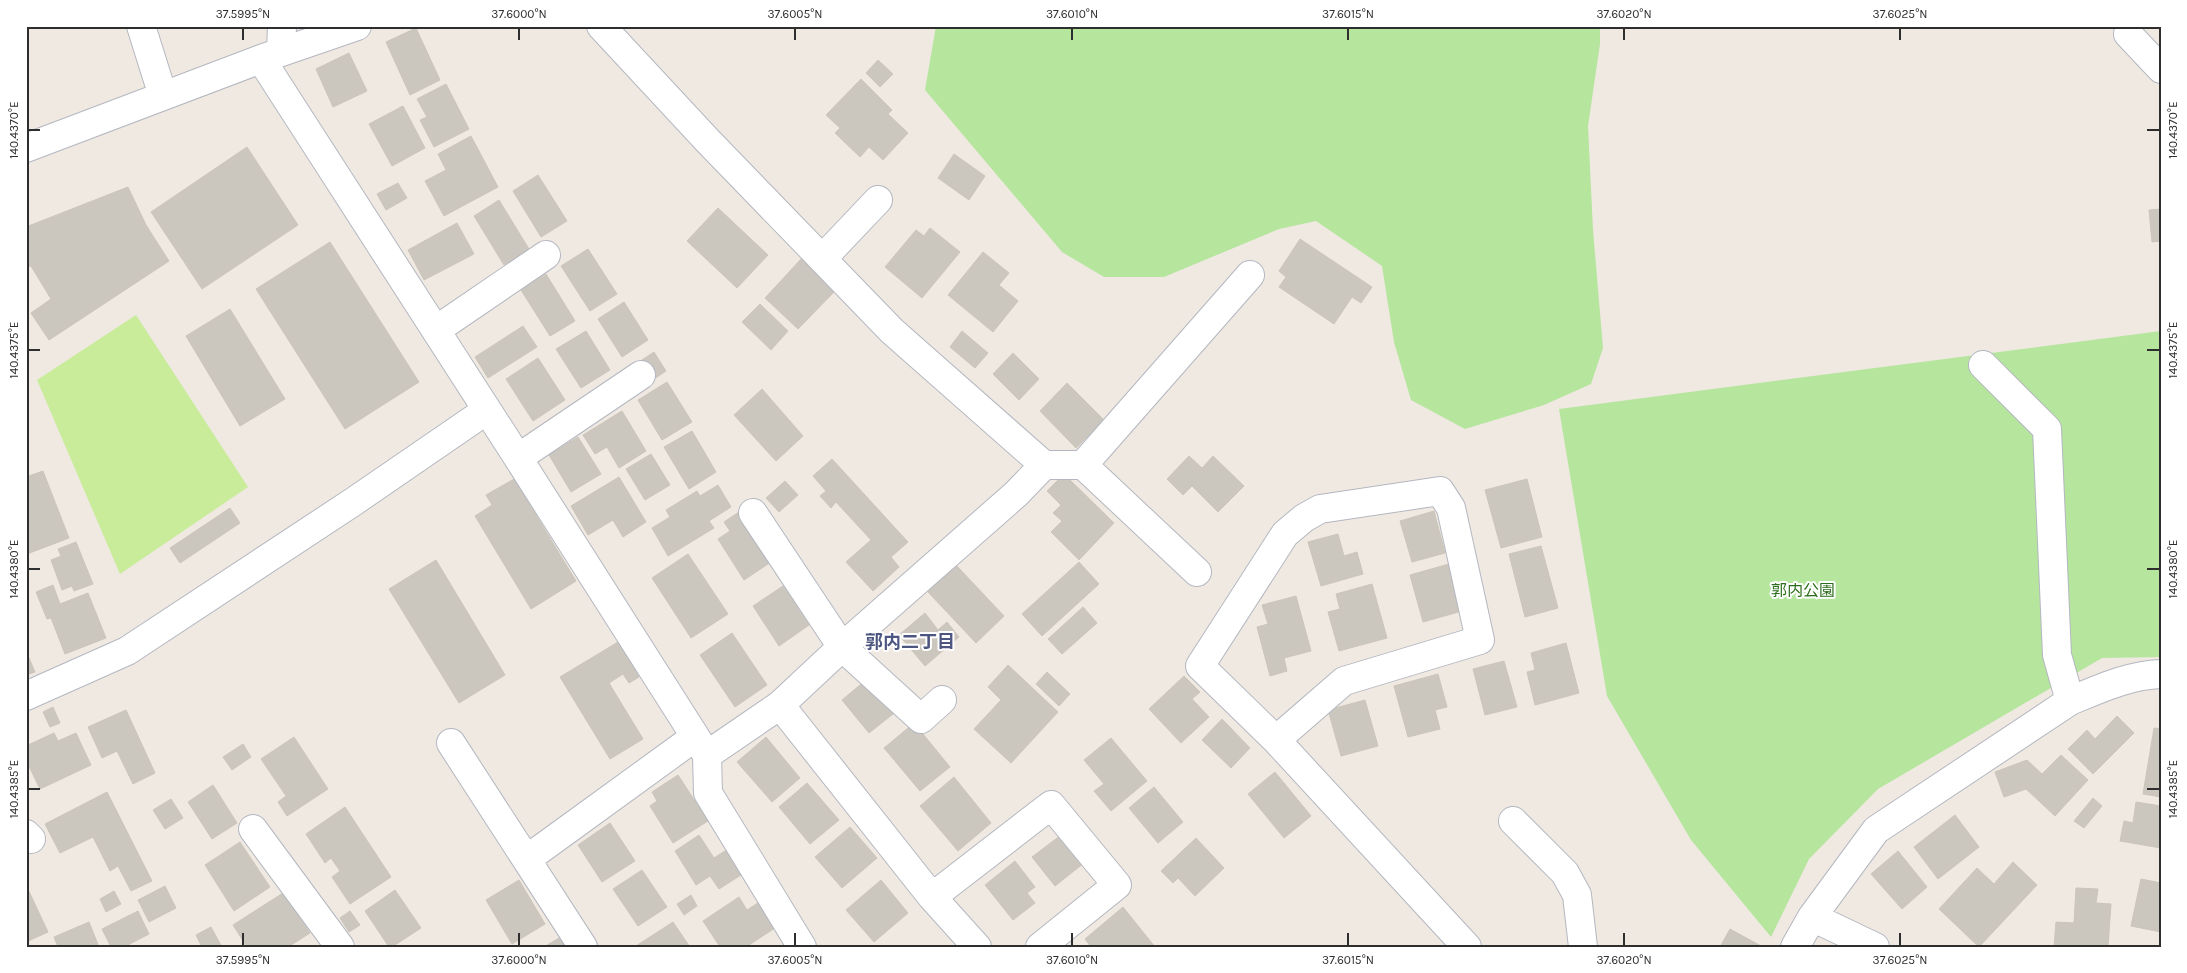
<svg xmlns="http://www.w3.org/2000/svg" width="2187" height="973" viewBox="0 0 2187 973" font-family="Karla,'Noto Sans JP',sans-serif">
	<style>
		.green { fill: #b6e59e }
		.pitch { fill: #c9ec9a }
		.building { fill: #cbc7bf; stroke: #cbc5ba }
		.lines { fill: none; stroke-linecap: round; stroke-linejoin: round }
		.minor-casing { stroke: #b4b7c1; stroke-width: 30 }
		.minor { stroke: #fff; stroke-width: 28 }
		.ticks { fill: none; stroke: #2e2e2e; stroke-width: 2 }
		.labels { text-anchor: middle; stroke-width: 4; stroke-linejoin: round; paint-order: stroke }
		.park-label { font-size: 16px; fill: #2c6e1b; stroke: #fff }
		.neighbourhood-label { font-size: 18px; font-weight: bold; fill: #4d5680; stroke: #fff }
		.neatline { fill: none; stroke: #2e2e2e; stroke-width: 2 }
		.ticks-label { font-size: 12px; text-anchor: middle; fill: #2e2e2e }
	</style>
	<rect width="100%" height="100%" fill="#efe9e1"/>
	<path class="green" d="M936,26H1600V44L1588,126L1593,230L1603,348L1591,384L1544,405L1465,429L1411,400L1394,342L1382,266L1316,221L1279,229L1164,277H1104L1062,252L925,90Z
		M2161,331V657L2102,658L1878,789L1809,859L1771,937L1691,840L1607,696L1559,409Z"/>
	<path class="pitch" d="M136,315L248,487L120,574L37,380Z"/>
	<path class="building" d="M416,28L440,80L410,95L386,42Z
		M349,53L367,91L333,107L316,69Z
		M878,60L893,74L880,87L866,73Z
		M861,79L892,110L888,114L908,133L883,160L869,147L860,157L835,133L840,128L826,115Z
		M446,84L469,129L434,147L420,120L427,117L417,99Z
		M403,106L425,148L392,166L369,124Z
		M471,136L498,187L444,216L425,181L446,170L438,154Z
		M247,147L298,225L202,289L151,212Z
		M954,154L985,176L969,200L938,178Z
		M538,175L567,221L541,237L513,191Z
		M398,183L407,198L386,210L377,194Z
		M128,187L146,225L169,261L49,340L31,313L51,299L31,266L26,267V227Z
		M499,200L529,249L504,265L474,216Z
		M718,208L768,255L737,288L687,241Z
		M2161,209V241L2152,242L2149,210Z
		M457,223L474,254L424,280L408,250Z
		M930,228L960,252L922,298L885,267L916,230L924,236Z
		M1300,239L1372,287L1361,303L1352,297L1334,324L1279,287L1286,277L1279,271Z
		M330,242L419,382L345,429L256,289Z
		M588,249L617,294L590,311L561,266Z
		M983,252L1009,273L999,285L1018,301L993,332L948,295Z
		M801,259L835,291L798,329L765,298Z
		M546,274L575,321L550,336L521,290Z
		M624,302L648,340L622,357L598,319Z
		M760,304L788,331L771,350L742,322Z
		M230,309L285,399L240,426L186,336Z
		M523,326L537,347L488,378L475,357Z
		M586,331L610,370L581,388L556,349Z
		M962,331L988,353L975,368L950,347Z
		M654,352L666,371L654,379L642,360Z
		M1013,353L1039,379L1019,400L993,374Z
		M538,358L565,400L533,421L506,379Z
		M667,382L692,422L662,440L638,400Z
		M1067,383L1104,420L1076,448L1040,411Z
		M762,389L803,436L776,461L734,415Z
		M622,411L646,451L619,468L607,447L595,454L583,435Z
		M692,431L716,472L689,489L664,447Z
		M578,437L601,474L571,492L549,455Z
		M651,454L670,485L645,500L626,469Z
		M1189,456L1202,468L1213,456L1244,486L1218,512L1192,486L1183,495L1167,479Z
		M832,459L908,542L891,557L899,567L873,591L846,562L871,540L836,502L831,508L820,496L826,491L813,476Z
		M43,471L69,538L27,554L26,477Z
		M1064,474L1114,523L1079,560L1051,532L1062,521L1053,513L1061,505L1047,491Z
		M619,477L646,522L623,537L613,520L588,535L571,506Z
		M514,479L576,581L531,609L475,516L492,505L486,495Z
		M1527,479L1542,537L1501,548L1485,490Z
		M785,481L798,495L779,512L766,498Z
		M718,485L731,507L709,521L714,528L668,556L652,528L670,517L666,510L697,491L700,496Z
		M230,508L240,523L180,563L170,548Z
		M1434,511L1445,553L1412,562L1400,521Z
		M739,512L771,562L744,580L718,539L730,531L724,522Z
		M1338,534L1344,556L1357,552L1363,574L1321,586L1308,542Z
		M76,542L93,584L74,591L72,586L62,590L51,560L61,556L58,549Z
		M1541,546L1558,608L1525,617L1509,554Z
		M688,554L728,614L691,638L652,578Z
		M436,560L505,675L459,703L389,589Z
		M1079,562L1099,584L1042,636L1022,614Z
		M1449,564L1462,611L1423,622L1410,575Z
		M956,565L1004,616L976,643L928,592Z
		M1372,584L1387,638L1339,651L1328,612L1340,609L1336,594Z
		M53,585L60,604L88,593L106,638L65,654L51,618L47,619L36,592Z
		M783,586L809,625L779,646L753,606Z
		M1296,596L1311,651L1284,658L1287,671L1270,676L1257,627L1268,624L1262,605Z
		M1083,607L1097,623L1062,654L1048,639Z
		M925,613L938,630L947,622L959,637L925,666L899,635Z
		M732,633L767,685L735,707L700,655Z
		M618,642L639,677L629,683L623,674L609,683L643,739L610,759L560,677Z
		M1566,643L1579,693L1535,705L1527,672L1535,670L1531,653Z
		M26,651L35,672L26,675Z
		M1504,661L1517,707L1485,715L1473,669Z
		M1008,665L1058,712L1011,763L974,729L1001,700L988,687Z
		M1047,672L1070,694L1059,706L1036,684Z
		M1438,674L1447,707L1435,710L1440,729L1408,737L1394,686Z
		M1184,676L1200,692L1192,699L1209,717L1181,743L1149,709Z
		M866,680L893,714L869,733L842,700Z
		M1365,700L1378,746L1341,756L1328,710Z
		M53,707L60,723L50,727L43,712Z
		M126,710L155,773L133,784L117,751L102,758L88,727Z
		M2117,716L2134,733L2093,774L2068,749L2087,730L2095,739Z
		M1222,719L1250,748L1231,768L1202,740Z
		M914,723L950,767L920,791L884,748Z
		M2154,728L2161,729V797L2143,794Z
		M54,733L58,741L76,733L91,765L40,789L26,760V746Z
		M294,737L328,789L287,816L278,802L286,796L261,759Z
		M766,737L800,778L772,802L737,762Z
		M1111,738L1147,781L1111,811L1094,791L1104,784L1084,760Z
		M243,744L251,757L232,770L223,757Z
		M2061,755L2088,780L2055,816L2026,789L2004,797L1995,772L2027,760L2042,774Z
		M1275,772L1311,816L1284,838L1248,794Z
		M678,775L708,821L673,843L650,806L657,801L652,792Z
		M954,777L991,823L958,851L920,806Z
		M807,783L839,820L810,844L779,807Z
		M213,785L237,823L212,839L188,802Z
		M1154,787L1183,822L1158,843L1129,808Z
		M107,792L152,881L131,891L118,866L110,871L93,837L60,853L45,824Z
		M2093,798L2102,806L2084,828L2074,821Z
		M171,799L183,818L165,829L153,810Z
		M2136,802L2161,806V848L2120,841L2124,821L2133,823Z
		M345,807L391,877L350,904L332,877L340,871L331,858L325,863L306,834Z
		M1955,815L1979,847L1938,879L1914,847Z
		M610,823L635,861L602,882L578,845Z
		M850,827L877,858L842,888L815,857Z
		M699,835L714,858L728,849L744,873L719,889L710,876L696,885L675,851Z
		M1061,835L1084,863L1055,886L1032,857Z
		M1196,838L1224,868L1195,896L1178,878L1173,883L1161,871Z
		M240,842L270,887L234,911L205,865Z
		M1898,851L1927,887L1902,909L1871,874Z
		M1015,861L1035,887L1027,893L1035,903L1013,920L985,885Z
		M2013,862L2037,885L1979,947L1939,909L1977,868L1994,884Z
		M642,870L667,907L638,926L613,889Z
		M2141,879L2161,883V932L2131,926Z
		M519,880L545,924L512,944L486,900Z
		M881,880L908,913L874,942L846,910Z
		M26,885L48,932L26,942Z
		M165,886L176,908L149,922L138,900Z
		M2076,888L2098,889L2096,903L2111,904L2108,947H2054L2056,922L2074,923Z
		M395,890L421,928L392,947H389L365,911Z
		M114,891L121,904L106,912L100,899Z
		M283,893L310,933L288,947H247L233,925Z
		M691,895L697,906L684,915L677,904Z
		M739,897L747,910L758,903L775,928L746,947H720L703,921Z
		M1123,907L1155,947H1091L1085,939Z
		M138,911L149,934L124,947H111L102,929Z
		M350,911L360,925L349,932L340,918Z
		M89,922L99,947H58L54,937Z
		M673,922L690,947H637L636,946Z
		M211,927L222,947H202L196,935Z
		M1730,929L1761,946V947H1720Z
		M564,935L571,947H544Z"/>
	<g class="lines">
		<defs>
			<path id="minor" d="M141,26L163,96
				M2128,34L2161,69
				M281,52L282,26
				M261,59L518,458L707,755L780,705L842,647L1016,494L1044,465L892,331L707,140L601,26
				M26,148L261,59L357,26
				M823,258L878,200
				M436,330L546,255
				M1983,365L2047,429L2057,655L2070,701
				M518,458L641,375
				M1044,465H1083L1250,275
				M1083,465L1197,572
				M753,513L842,647L921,719L942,700
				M26,696L127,651L353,502L487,410
				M780,705L932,897L977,947
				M1276,740L1344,681L1480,640L1451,508L1440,491L1320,509L1304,518L1285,534L1200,666L1276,740L1467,947
				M451,743L583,947
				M707,755L708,793L802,947
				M1513,821L1565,873L1577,895L1583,947
				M253,829L340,947
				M26,834L31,839
				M527,859L695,737
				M932,897L1051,805L1117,885L1040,947
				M1812,917L1875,947
				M1795,947L1812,917L1876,830L2070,701C2099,689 2129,675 2161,674"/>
		</defs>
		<use href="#minor" class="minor-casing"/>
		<use href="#minor" class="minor"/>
	</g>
	<path class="ticks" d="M243,28V40M519,28V40M795,28V40M1072,28V40M1348,28V40M1624,28V40M1900,28V40M28,130H40M2147,130H2160M28,350H40M2147,350H2160M28,569H40M2147,569H2160M28,789H40M2147,789H2160M243,933V946M519,933V946M795,933V946M1072,933V946M1348,933V946M1624,933V946M1900,933V946"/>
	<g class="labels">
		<g class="park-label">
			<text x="1803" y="596">郭内公園</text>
		</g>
		<g class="neighbourhood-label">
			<text x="910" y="648">郭内二丁目</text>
		</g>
	</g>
	<rect width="2187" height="973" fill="none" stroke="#ffffff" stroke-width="55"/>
	<rect x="28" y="28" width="2132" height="918" class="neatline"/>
	<g class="ticks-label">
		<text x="243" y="18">37.5995°N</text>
		<text x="519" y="18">37.6000°N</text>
		<text x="795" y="18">37.6005°N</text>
		<text x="1072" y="18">37.6010°N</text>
		<text x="1348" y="18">37.6015°N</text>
		<text x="1624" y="18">37.6020°N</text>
		<text x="1900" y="18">37.6025°N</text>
		<text transform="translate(2173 130) rotate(-90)" y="4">140.4370°E</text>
		<text transform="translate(14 130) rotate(-90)" y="4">140.4370°E</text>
		<text transform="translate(2173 350) rotate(-90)" y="4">140.4375°E</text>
		<text transform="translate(14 350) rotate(-90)" y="4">140.4375°E</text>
		<text transform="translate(2173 569) rotate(-90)" y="4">140.4380°E</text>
		<text transform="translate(14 569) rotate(-90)" y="4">140.4380°E</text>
		<text transform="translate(2173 789) rotate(-90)" y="4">140.4385°E</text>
		<text transform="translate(14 789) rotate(-90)" y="4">140.4385°E</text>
		<text x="243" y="964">37.5995°N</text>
		<text x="519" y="964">37.6000°N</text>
		<text x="795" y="964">37.6005°N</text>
		<text x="1072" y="964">37.6010°N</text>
		<text x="1348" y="964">37.6015°N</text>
		<text x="1624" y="964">37.6020°N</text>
		<text x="1900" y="964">37.6025°N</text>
	</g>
</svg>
